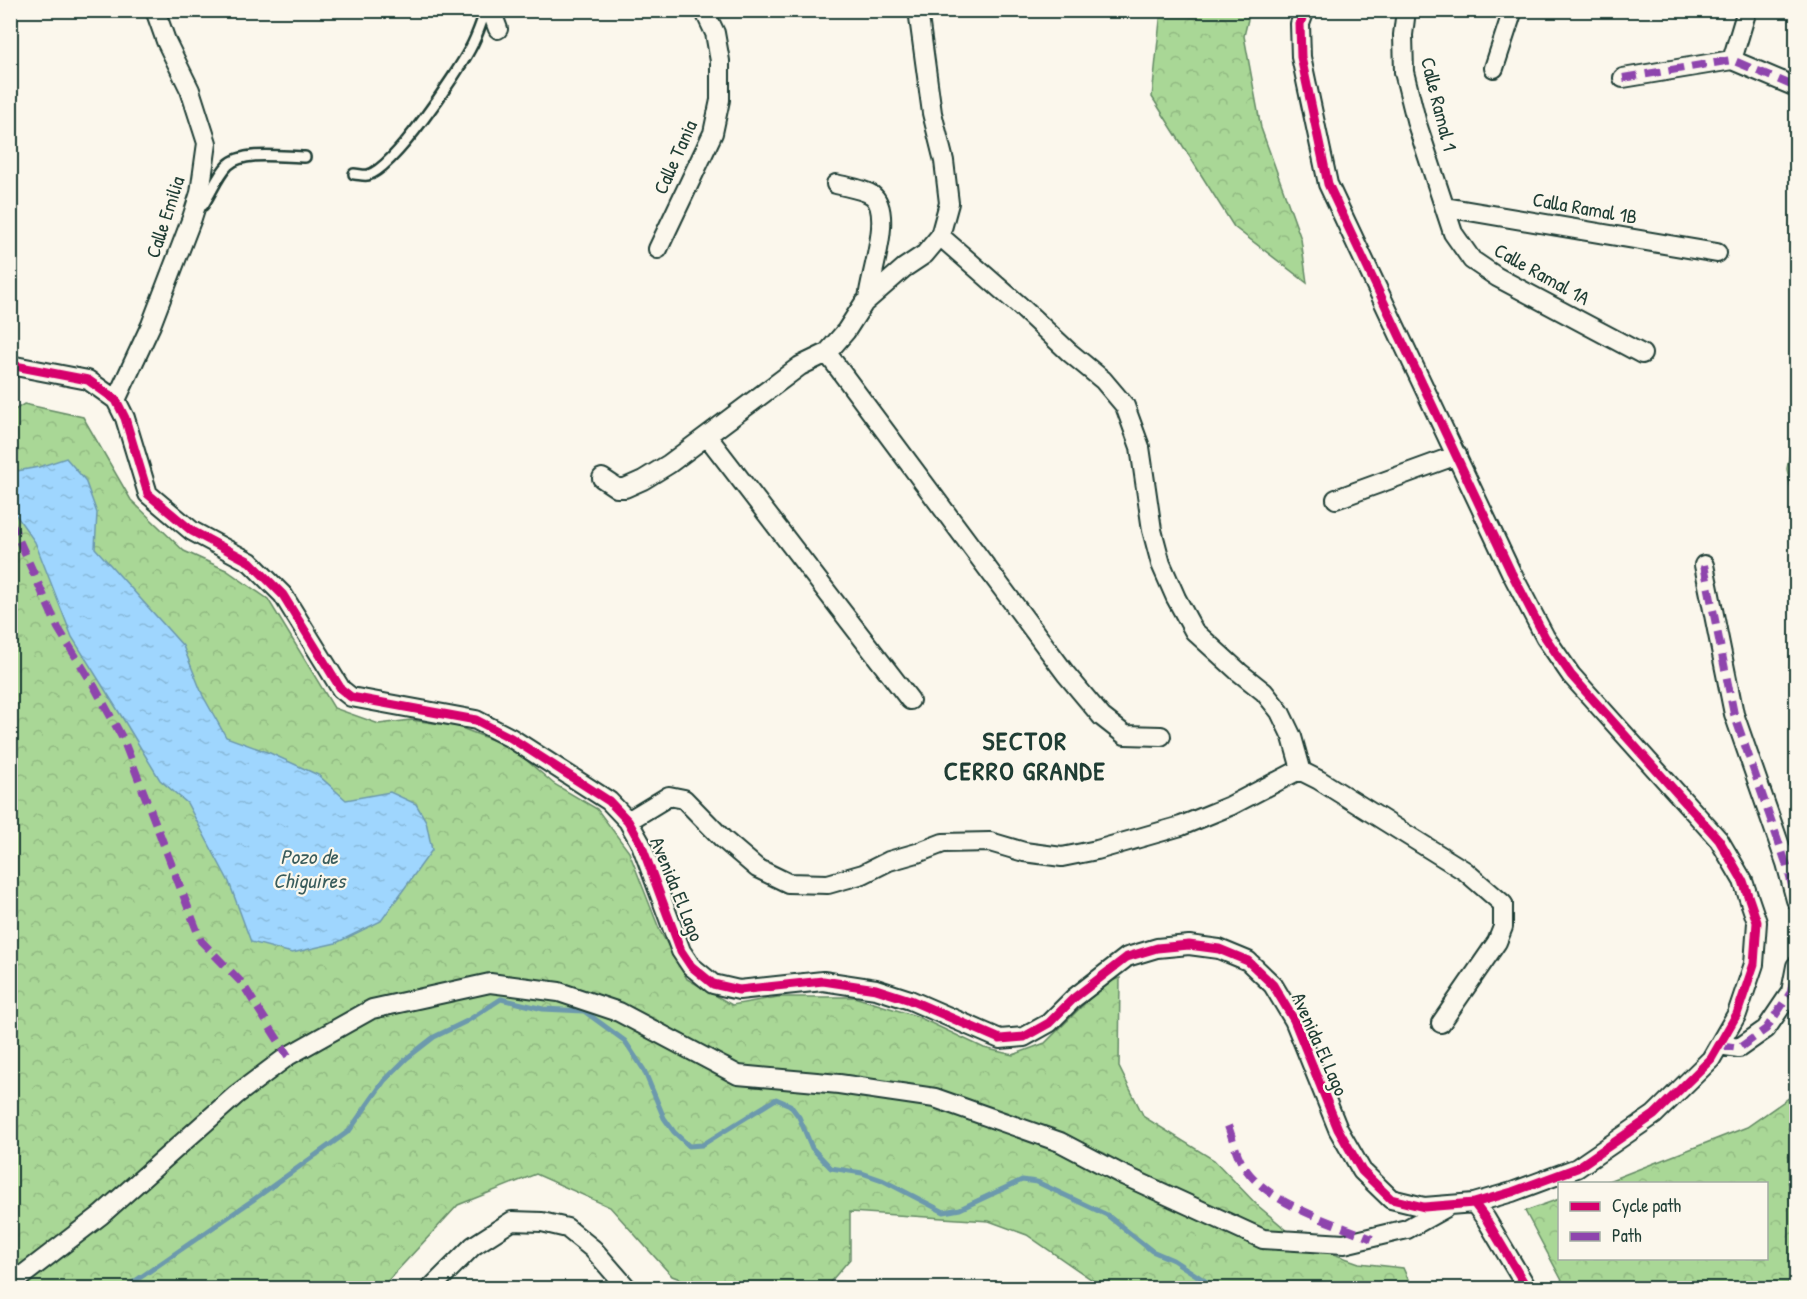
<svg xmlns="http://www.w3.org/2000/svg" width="1807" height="1299" viewBox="0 0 1807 1299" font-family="'Patrick Hand',sans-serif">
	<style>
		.forest { fill: url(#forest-crowns); stroke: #648a65; stroke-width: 1.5 }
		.water { fill: url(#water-ripples); stroke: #6c99ad; stroke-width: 1.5 }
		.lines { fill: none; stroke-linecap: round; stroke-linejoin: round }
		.stream { stroke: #6c99ad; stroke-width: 5 }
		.service-casing { stroke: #1f3d34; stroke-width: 14 }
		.minor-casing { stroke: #1f3d34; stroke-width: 22 }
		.service { stroke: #fbf7ec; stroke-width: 9 }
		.minor { stroke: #fbf7ec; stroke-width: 18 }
		.quiet { stroke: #8e44ad; stroke-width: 8; stroke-dasharray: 15 8; stroke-linecap: butt }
		.cycleway-casing { stroke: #fbf7ec; stroke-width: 13 }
		.cycleway { stroke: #d6006c; stroke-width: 9 }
		.labels { text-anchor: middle; stroke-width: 4.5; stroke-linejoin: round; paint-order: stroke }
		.street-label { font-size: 20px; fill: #1f3d34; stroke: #fbf7ec }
		.water-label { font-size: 21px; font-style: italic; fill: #395c5c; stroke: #fbf7ec }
		.district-label { font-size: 26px; font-weight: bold; letter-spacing: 1.5px; fill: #1f3d34; stroke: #fbf7ec }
	</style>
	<defs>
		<pattern id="forest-crowns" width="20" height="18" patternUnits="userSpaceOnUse" patternTransform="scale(1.5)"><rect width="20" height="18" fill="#a9d796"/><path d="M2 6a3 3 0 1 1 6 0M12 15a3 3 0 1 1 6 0" fill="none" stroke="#91b982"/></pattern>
		<pattern id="water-ripples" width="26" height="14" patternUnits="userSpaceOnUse" patternTransform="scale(1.5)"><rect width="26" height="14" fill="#9fd6fe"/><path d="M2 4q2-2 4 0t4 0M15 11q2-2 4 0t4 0" fill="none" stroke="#88b9da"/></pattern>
	</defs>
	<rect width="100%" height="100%" fill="#fbf7ec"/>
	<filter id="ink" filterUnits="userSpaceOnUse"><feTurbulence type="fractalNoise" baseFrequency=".0167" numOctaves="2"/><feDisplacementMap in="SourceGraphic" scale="12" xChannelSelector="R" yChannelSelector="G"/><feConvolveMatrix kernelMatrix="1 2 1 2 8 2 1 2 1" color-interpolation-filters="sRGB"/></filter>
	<g filter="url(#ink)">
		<path class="forest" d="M1161,11H1250L1244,36L1261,128L1301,239L1307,283L1234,227L1152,97Z
			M24,404L83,417L131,500L184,551L226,570L268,599L334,708L379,724L411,720L456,726L511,747L554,784L597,809L629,852L660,931L687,979L732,1005L778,997H854L916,1016L984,1048L1013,1055L1045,1043L1105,983L1120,978L1119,1067L1144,1117L1214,1160L1257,1205L1302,1243L1359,1263L1403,1268L1412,1288H1095V1282L1027,1235L989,1221L850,1212V1259L825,1288H704L672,1276L610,1207L536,1174L458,1205L381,1288H11L10,413Z
			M1796,419V512L1787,469Z
			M1796,1093V1288H1566L1525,1211L1559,1199L1560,1258H1766V1184L1603,1183L1747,1127Z"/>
		<path class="water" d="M66,458L85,480L97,513L95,548L183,646L203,696L226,737L270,753L318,775L346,800L390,792L416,804L426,821L432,850L381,921L336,943L292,953L251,942L229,882L187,803L160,780L122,717L72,637L35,542L11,508V482L17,471L39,467Z"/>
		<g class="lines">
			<path class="stream" d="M125,1288L253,1200L349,1131L384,1081L407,1058L434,1037L467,1021L501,999L543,1009L584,1011L625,1041L644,1070L664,1118L674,1132L689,1146L702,1145L776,1099L790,1105L799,1117L812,1148L831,1168L862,1173L882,1180L944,1212L960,1209L1022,1180L1037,1182L1107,1215L1152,1251L1173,1260L1216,1288"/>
			<defs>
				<path id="service" d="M354,174C358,174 364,176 368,175C394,168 456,75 470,49C477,37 481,23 486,10
					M203,205C211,193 218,175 228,165C243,150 285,157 305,157"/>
				<path id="minor" d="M491,10L498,29
					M1305,10L1300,24L1301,57L1328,184L1511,572L1545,637L1571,675L1719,840L1743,881L1757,922L1754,964L1737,1014L1711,1059L1654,1115L1577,1168L1512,1192L1474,1203
					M1406,10L1403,35L1404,72L1417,124L1453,233L1472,260L1497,277L1642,354
					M1732,60L1747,10
					M1494,68L1513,10
					M1623,78L1732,60L1796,87
					M836,184C847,187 863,189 872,195C894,212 870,275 868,299
					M1445,207L1717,253
					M940,236L1020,306L1069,352L1103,380L1125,406L1140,447L1152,530L1161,564L1176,598L1194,631L1239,672L1264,692L1280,712L1292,737L1301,769L1299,770
					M658,249L713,133L720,100V61L715,33L704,10
					M827,353L1066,674L1102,717L1125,735L1161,736
					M10,365L88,380L116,400L125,418L148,494L192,531L250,562L283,595L341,689L351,697L476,720L511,738L609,801L628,821L641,844L681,951L691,966L713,984L739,990L823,981L876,989L910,1000L1000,1039L1024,1037L1049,1023L1074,998L1127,957L1157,948L1189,945L1219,949L1248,961L1273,985L1294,1020L1338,1129L1362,1171L1391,1199L1424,1207L1474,1203L1486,1219L1527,1288
					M116,400L151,325L192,218L200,193L207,143L190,90L166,41L155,10
					M707,436L910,700
					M602,478L617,488H625L643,480L669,464L800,366L827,353L846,331L864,303L904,268L925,254L940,236L949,203L944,161L932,113L918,10
					M1336,499L1457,455
					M1704,565L1734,714L1786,863L1796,900
					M1299,770L1319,780L1465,871L1503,904V927L1497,942L1441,1023
					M628,821L669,796L684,799L723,839L757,868L788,883L828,884L863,874L889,861L917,853L943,843L990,842L1024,852L1062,857L1097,850L1181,826L1230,806L1299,770
					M1719,1045L1739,1048L1766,1029L1791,992L1796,966
					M10,1285L101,1215L236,1095L288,1056L372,1009L490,983L559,992L619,1012L738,1075L839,1084L935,1098L1060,1142L1121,1174L1263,1239L1344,1244L1407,1229L1445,1208
					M431,1288L473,1246L512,1221L542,1222L567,1228L593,1249L627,1288"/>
			</defs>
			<use href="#service" class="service-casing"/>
			<use href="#minor" class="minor-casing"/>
			<use href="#service" class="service"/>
			<use href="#minor" class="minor"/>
			<path class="quiet" d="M1623,78L1732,60L1796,87
				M10,520L58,628L94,686L123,739L201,941L242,983L288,1056
				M1704,565L1734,714L1786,863L1796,900
				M1719,1045L1739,1048L1766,1029L1791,992L1796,966
				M1228,1126C1233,1139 1236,1154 1243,1165C1268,1205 1331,1221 1372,1239"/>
			<defs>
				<path id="cycleway" d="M1305,10L1300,24L1301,57L1328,184L1511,572L1545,637L1571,675L1719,840L1743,881L1757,922L1754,964L1737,1014L1711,1059L1654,1115L1577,1168L1512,1192L1474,1203
					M10,365L88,380L116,400L125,418L148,494L192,531L250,562L283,595L341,689L351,697L476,720L511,738L609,801L628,821L641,844L681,951L691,966L713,984L739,990L823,981L876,989L910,1000L1000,1039L1024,1037L1049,1023L1074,998L1127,957L1157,948L1189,945L1219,949L1248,961L1273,985L1294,1020L1338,1129L1362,1171L1391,1199L1424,1207L1474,1203L1486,1219L1527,1288"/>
			</defs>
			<use href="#cycleway" class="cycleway-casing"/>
			<use href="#cycleway" class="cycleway"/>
		</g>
	</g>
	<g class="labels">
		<g class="street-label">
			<text transform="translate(1439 104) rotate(76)" y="7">Calle Ramal 1</text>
			<text transform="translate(675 157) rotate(-66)" y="7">Calle Tania</text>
			<text transform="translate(1585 208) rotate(10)" y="7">Calla Ramal 1B</text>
			<text transform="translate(165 217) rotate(-72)" y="7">Calle Emilia</text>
			<text transform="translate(1542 274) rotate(29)" y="7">Calle Ramal 1A</text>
			<text transform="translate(677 889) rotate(68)" y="7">Avenida El Lago</text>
			<text transform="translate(1320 1044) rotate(66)" y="7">Avenida El Lago</text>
		</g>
		<g class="water-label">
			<text x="309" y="864">Pozo de<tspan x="309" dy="24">Chiguires</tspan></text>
		</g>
		<g class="district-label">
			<text x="1025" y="750">SECTOR<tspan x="1025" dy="30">CERRO GRANDE</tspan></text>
		</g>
	</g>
	<rect width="1807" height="1299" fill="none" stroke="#fbf7ec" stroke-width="36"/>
	<rect x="18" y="18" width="1771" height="1263" fill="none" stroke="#1f3d34" stroke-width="2" filter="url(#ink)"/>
	<rect x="1558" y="1182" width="210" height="78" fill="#fbf7ec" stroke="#a3ada2" stroke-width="1.5"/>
	<rect x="1570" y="1202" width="30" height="9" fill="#d6006c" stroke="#a3ada2" stroke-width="1.5"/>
	<text x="1612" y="1212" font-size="18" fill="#1f3d34">Cycle path</text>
	<rect x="1570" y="1232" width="30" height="9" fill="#8e44ad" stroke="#a3ada2" stroke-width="1.5"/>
	<text x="1612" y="1242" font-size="18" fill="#1f3d34">Path</text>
</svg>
